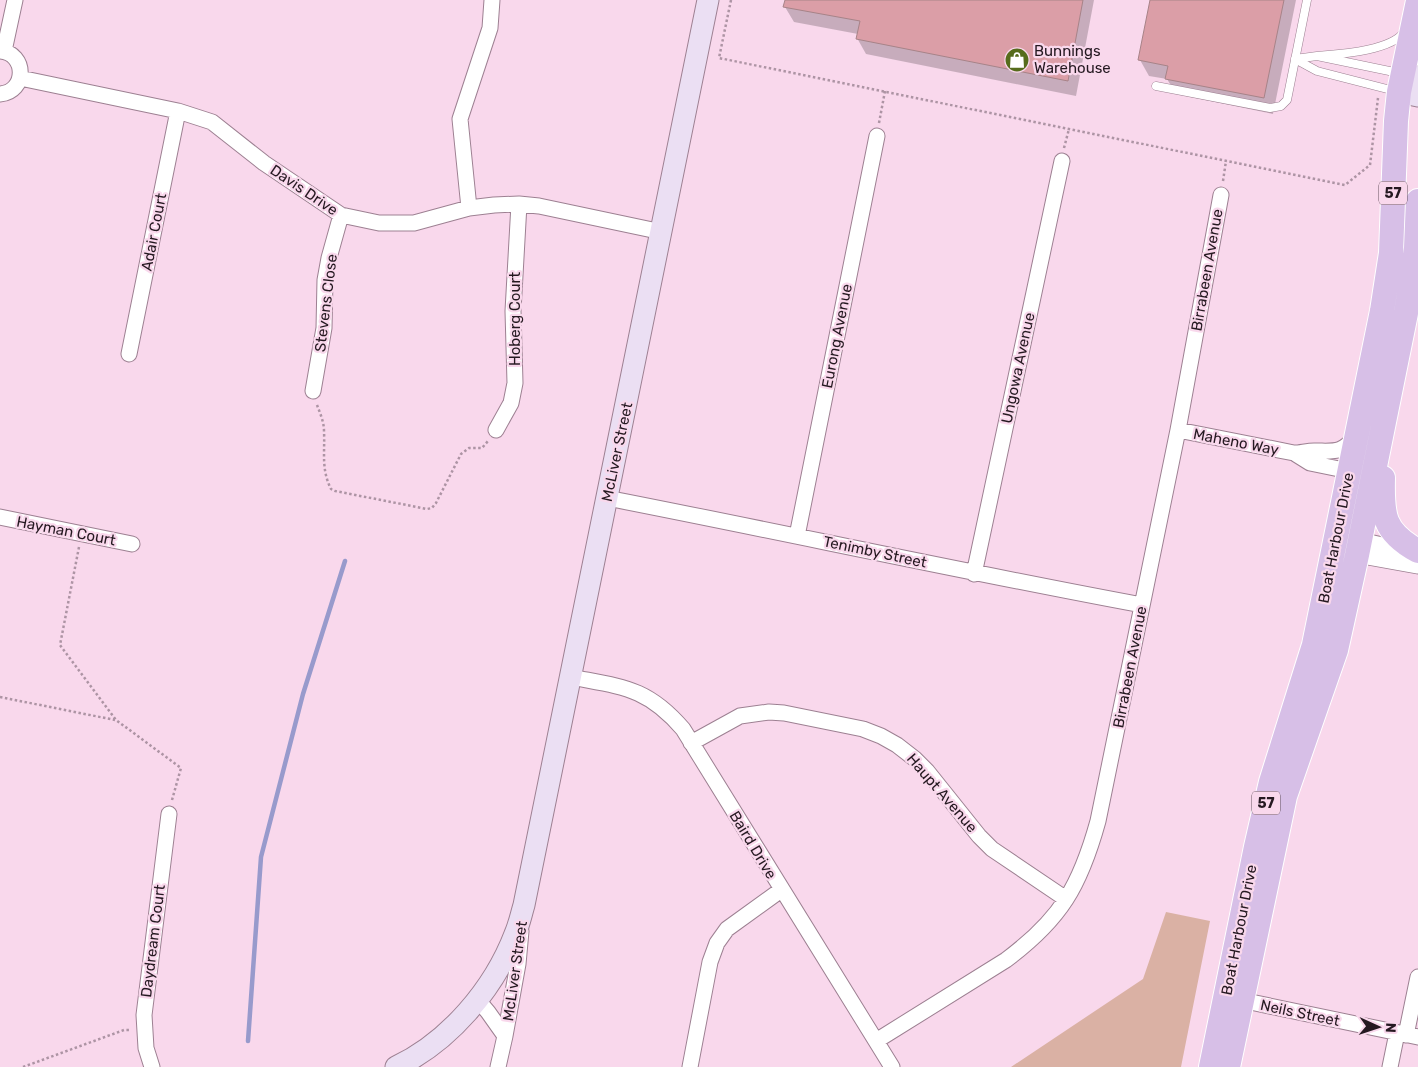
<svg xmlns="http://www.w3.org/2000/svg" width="1418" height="1067" viewBox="0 0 1418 1067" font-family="Rubik,sans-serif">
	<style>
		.green { fill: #dab1a4 }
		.shadow { fill: #0003 }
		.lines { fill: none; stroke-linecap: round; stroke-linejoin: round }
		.stream { stroke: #989acc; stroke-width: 4.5 }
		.building { fill: #db9ea7; stroke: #a78388 }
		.lane-casing { stroke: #9d8092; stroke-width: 9 }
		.street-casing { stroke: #9d8092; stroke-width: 17 }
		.secondary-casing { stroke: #9d8092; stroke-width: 23 }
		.primary-casing { stroke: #fff; stroke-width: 26 }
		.path { stroke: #ad94a4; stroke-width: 2.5; stroke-dasharray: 2.5 2.5; stroke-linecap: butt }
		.lane { stroke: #fff; stroke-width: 8 }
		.street { stroke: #fff; stroke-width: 15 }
		.secondary { stroke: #ebdff3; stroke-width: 21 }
		.primary { stroke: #d7bfe7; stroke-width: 24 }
		.labels { text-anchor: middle; stroke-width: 4.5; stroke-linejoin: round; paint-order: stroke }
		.shield { fill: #f9d8ec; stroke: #65525e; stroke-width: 1 }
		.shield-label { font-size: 14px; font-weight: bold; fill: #251921 }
		.poi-label { font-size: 15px; fill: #251921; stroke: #f9d8ec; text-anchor: start }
		.street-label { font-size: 15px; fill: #251921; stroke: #f9d8ec }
	</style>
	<rect width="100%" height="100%" fill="#f9d8ec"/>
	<path class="green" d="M1166,912L1210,921L1181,1067H1011L1143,979Z"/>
	<path class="shadow" d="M786,0H1094L1076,96L866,54L857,38L858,34L794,22L785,7Z
		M1152,0H1296L1273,114L1176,94L1167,79L1149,76L1140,60Z"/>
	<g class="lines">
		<path class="stream" d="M248,1041L261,857L303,694L345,561"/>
	</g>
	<path class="building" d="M785,0H1083L1068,81L856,39L860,21L783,7Z
		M1150,0H1284L1264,98L1165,79L1168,66L1138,60Z"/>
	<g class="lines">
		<defs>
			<path id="lane" d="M1317,56C1339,54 1391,51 1404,32
				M1295,59L1317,56L1399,73
				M1295,59L1317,71L1395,91
				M1156,86L1270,108L1281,106L1287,100L1307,0"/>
			<path id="street" d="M0,51C27,53 27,92 0,94
				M4,51L15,0
				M20,78L178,111L212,122L264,163L341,215L379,223H414L469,208L494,205L519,204L539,206L662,232
				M469,208L460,119L490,28L492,0
				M129,354L178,111
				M313,391L324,328L325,280L329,258L341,215
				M496,430L511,403L515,383L513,311L519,204
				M1178,430L1294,453C1300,453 1307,451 1314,451C1335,451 1341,454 1356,436
				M1294,453L1310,463L1349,471
				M607,498C786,533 964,572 1142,605
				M0,517L132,544
				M797,536L877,136
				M1351,541L1360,540L1409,551
				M1349,550L1357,555L1418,566
				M974,574L1062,161
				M571,677C622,687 647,687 683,729L892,1067
				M691,743L740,716L769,712L784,713L863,729L881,736L897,745L915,759L927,771L979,836L992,849L1066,899
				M477,999L488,1012L505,1036L498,1067
				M1241,1000L1418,1037
				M1406,1035L1418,977
				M505,1036L518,964L521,931
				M876,1041L1006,960C1061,919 1080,886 1098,821L1178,430L1221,195
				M152,1067L146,1048L144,1015L169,814
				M690,1067L710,962L717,943L727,929L781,890
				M1390,1067L1397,1033"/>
			<path id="secondary" d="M1403,74L1418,77
				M1399,92L1418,96
				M396,1067C449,1042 494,989 515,934C519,925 521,915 524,905L708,0"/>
			<path id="primary" d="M1383,478C1382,515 1383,532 1418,551
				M1211,1067L1256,847L1271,782L1314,645L1382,311L1391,253L1396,121L1399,92L1418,1
				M1228,1067L1285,796L1336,650L1357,555L1406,313L1416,248L1418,201"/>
		</defs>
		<use href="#lane" class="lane-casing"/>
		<use href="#street" class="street-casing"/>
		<use href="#secondary" class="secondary-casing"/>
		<use href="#primary" class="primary-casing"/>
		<path class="path" d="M731,0L719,58L1345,185L1370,165L1378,98
			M879,123L885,91
			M1064,148L1069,129
			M1223,181L1226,161
			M317,405C320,413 324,422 324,431C325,453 321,469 331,489L335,491L427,509L432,508L436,503L461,454L469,448H482L488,441
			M79,547L60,645L116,720L181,768L172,800
			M0,697L115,720
			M23,1067L124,1030H130"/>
		<use href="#lane" class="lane"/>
		<use href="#street" class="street"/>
		<use href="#secondary" class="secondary"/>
		<use href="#primary" class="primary"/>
	</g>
	<defs>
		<symbol id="shop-disc" viewBox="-11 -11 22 22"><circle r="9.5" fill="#566c1c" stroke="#f9d8ec"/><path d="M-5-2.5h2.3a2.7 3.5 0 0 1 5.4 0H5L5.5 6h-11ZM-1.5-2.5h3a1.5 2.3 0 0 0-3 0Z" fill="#fff"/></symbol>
	</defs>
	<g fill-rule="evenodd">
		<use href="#shop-disc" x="1003" y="46" width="28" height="28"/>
	</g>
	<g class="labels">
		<g class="shield">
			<rect x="1379" y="181.5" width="28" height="23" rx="4"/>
			<rect x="1252" y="791.5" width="28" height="23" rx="4"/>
		</g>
		<g class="shield-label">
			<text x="1393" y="198">57</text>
			<text x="1266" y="808">57</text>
		</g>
		<g class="poi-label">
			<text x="1034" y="56">Bunnings<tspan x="1034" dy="17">Warehouse</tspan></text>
		</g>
		<g class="street-label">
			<text transform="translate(304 190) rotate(34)" y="5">Davis Drive</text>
			<text transform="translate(154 232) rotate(-79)" y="5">Adair Court</text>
			<text transform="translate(1207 270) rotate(-80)" y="5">Birrabeen Avenue</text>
			<text transform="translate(326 303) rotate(-83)" y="5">Stevens Close</text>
			<text transform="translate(515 319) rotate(-90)" y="5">Hoberg Court</text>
			<text transform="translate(837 336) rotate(-79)" y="5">Eurong Avenue</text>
			<text transform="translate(1018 368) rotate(-78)" y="5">Ungowa Avenue</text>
			<text transform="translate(1236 442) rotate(11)" y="5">Maheno Way</text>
			<text transform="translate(617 452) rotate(-78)" y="5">McLiver Street</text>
			<text transform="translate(66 531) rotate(11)" y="5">Hayman Court</text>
			<text transform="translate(1336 538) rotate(-79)" y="5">Boat Harbour Drive</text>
			<text transform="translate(875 552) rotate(12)" y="5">Tenimby Street</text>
			<text transform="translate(1130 667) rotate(-79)" y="5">Birrabeen Avenue</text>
			<text transform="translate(942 793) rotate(49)" y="5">Haupt Avenue</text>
			<text transform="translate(753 845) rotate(59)" y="5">Baird Drive</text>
			<text transform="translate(1239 930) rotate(-79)" y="5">Boat Harbour Drive</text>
			<text transform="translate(153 941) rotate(-83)" y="5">Daydream Court</text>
			<text transform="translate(515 971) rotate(-82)" y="5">McLiver Street</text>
			<text transform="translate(1300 1013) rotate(12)" y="5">Neils Street</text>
		</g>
	</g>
	<g transform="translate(1378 1027) rotate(93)" stroke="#f9d8ec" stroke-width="4" paint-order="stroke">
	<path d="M0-4L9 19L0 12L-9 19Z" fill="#251921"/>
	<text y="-8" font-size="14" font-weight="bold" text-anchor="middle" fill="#251921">N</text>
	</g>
</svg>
